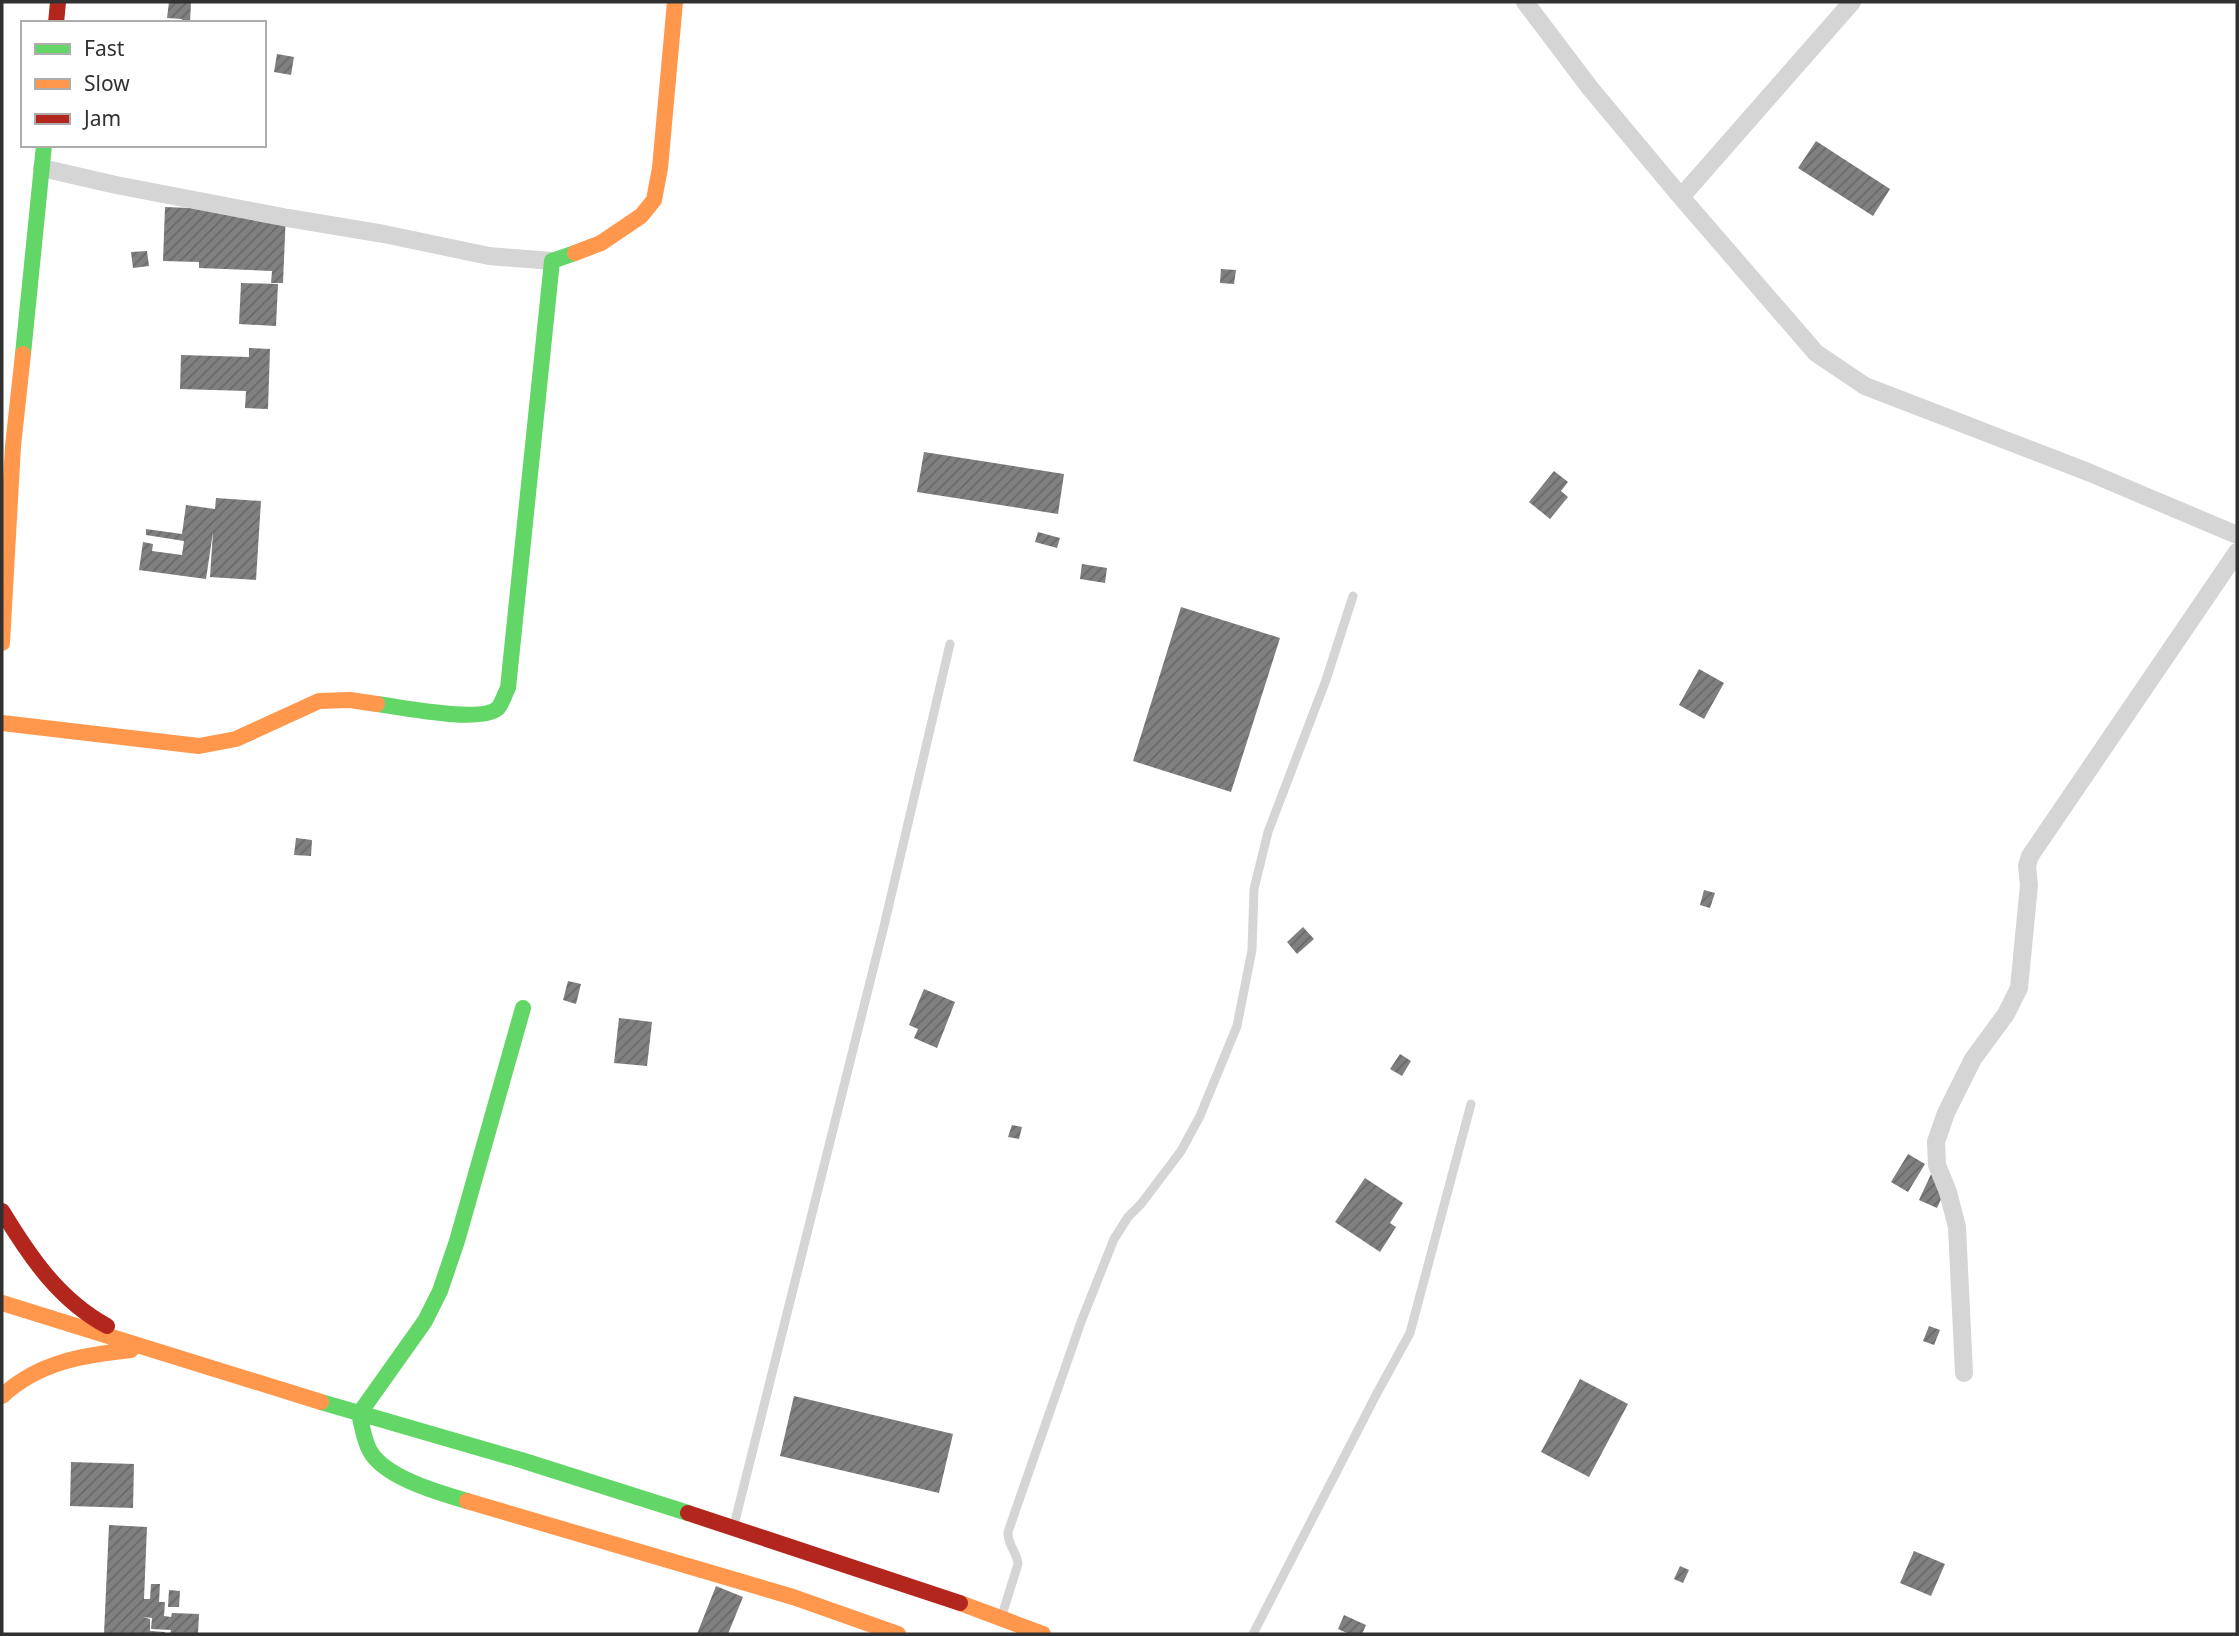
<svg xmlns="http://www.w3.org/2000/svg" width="2239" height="1636" viewBox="0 0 2239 1636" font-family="'Noto Sans',sans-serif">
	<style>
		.building { fill: url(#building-hatch) }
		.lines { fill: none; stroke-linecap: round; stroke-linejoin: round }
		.lane { stroke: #d5d5d5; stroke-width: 9 }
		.street { stroke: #d5d5d5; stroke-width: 18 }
		.fast { stroke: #63d668; stroke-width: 16 }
		.slow { stroke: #ff974d; stroke-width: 16 }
		.jam { stroke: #b3261e; stroke-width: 16 }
	</style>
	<defs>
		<pattern id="building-hatch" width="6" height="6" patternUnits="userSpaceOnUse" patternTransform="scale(1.75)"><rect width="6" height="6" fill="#808080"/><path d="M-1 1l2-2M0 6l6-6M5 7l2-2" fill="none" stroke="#696969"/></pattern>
	</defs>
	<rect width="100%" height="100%" fill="#fff"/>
	<path class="building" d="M169,2H191L190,23H182V19L167,18Z
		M277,54L294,57L291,75L274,72Z
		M1816,141L1890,189L1873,216L1798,168Z
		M165,207L286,212L283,283H271L272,271L199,268V262L163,261Z
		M147,251L149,266L133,268L131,252Z
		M1221,269L1236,270L1234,284L1220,283Z
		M241,283L278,284L276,326L239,324Z
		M249,348L270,349L268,409L245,408L246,391L180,389L181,355L249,357Z
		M924,452L1064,474L1058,514L917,492Z
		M1554,471L1568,482L1561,491L1568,497L1550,519L1529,502Z
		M216,498L261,501L256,580L210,577L213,532L206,579L139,570L143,542L153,544L152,551L182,555L184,541L146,535V529L182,534L186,505L215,509Z
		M1038,532L1060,538L1057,548L1035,542Z
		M1082,564L1107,568L1105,583L1080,579Z
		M1181,607L1280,638L1231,792L1133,761Z
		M1699,669L1724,683L1704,719L1679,705Z
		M296,838L312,840L311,856L294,855Z
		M1704,890L1715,893L1710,908L1700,905Z
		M1303,927L1314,939L1297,954L1287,942Z
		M568,981L581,984L576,1004L563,1000Z
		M924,989L955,1002L937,1048L914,1038L918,1029L909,1025Z
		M619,1018L652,1022L647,1066L614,1063Z
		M1400,1054L1411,1061L1402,1076L1390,1069Z
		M1012,1125L1022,1127L1019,1139L1008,1137Z
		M1908,1154L1925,1164L1908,1192L1891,1182Z
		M1932,1172L1950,1180L1937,1208L1919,1200Z
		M1365,1178L1403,1203L1390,1223L1396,1227L1380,1252L1335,1222Z
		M1929,1326L1940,1330L1934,1345L1923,1341Z
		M1580,1379L1628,1404L1589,1477L1541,1452Z
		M794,1396L953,1434L939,1493L780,1456Z
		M71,1462L134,1464L133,1508L70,1506Z
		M109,1525L147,1527L144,1599H150L151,1584H160L159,1602H165L164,1616L171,1617L172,1613L199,1614L198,1634H170L171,1630L151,1629L152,1618L143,1617L150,1619V1631L165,1632V1634H104Z
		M1914,1551L1945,1564L1931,1596L1900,1583Z
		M1680,1566L1689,1570L1683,1583L1674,1579Z
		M716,1586L743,1597L728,1634H697Z
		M169,1590L180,1591L179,1607H168Z
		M1344,1615L1366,1625L1362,1634H1349L1338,1629Z"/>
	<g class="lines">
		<path class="lane" d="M734,1525L884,926L950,644
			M1003,1612L1018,1564C1017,1551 1007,1545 1008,1532L1081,1322L1114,1239L1128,1217L1141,1204L1181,1151L1200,1116L1237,1026L1252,950L1254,889L1268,832L1326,680L1353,596
			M1253,1634L1376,1395L1410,1333L1471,1104"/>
		<path class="street" d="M1525,2L1590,88L1681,197L1816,353L1865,386L2088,472L2237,535
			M42,168L116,185L288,218L384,234L489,256L552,261
			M1681,197L1852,2
			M1964,1373L1957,1227L1948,1192L1937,1165L1936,1142L1946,1113L1973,1059L2006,1014L2019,988L2029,885L2027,866L2030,856L2237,552"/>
		<path class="fast" d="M23,354L44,145
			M377,704C400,707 481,724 498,708C502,704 505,693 508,688L552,261L575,253
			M321,1402L521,1460L688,1513
			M467,1501C440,1493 385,1478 370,1451C364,1441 362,1425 359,1414L425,1321L440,1291L457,1241L523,1008"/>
		<path class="slow" d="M575,253L601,243L641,216L654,200L660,168L675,2
			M2,643L13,446L23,354
			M2,723L199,746L236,739L319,701L350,700L377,704
			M2,1303L321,1402
			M2,1396C39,1362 83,1355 131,1350
			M467,1501L793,1597L898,1634
			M960,1603L1043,1634"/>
		<path class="jam" d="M56,23L58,2
			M2,1211C30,1257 59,1300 107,1326
			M688,1513L960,1603"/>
	</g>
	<rect width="2239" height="1636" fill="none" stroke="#313131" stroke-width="7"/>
	<rect x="21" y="21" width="245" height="126" fill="#ffffff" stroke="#adadad" stroke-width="2"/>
	<rect x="35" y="44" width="35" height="10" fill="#63d668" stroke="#adadad" stroke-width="2"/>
	<text x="84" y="56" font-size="21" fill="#313131">Fast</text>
	<rect x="35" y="79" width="35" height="10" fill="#ff974d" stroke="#adadad" stroke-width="2"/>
	<text x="84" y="91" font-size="21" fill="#313131">Slow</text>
	<rect x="35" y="114" width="35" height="10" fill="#b3261e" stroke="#adadad" stroke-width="2"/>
	<text x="84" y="126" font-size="21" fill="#313131">Jam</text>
</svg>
